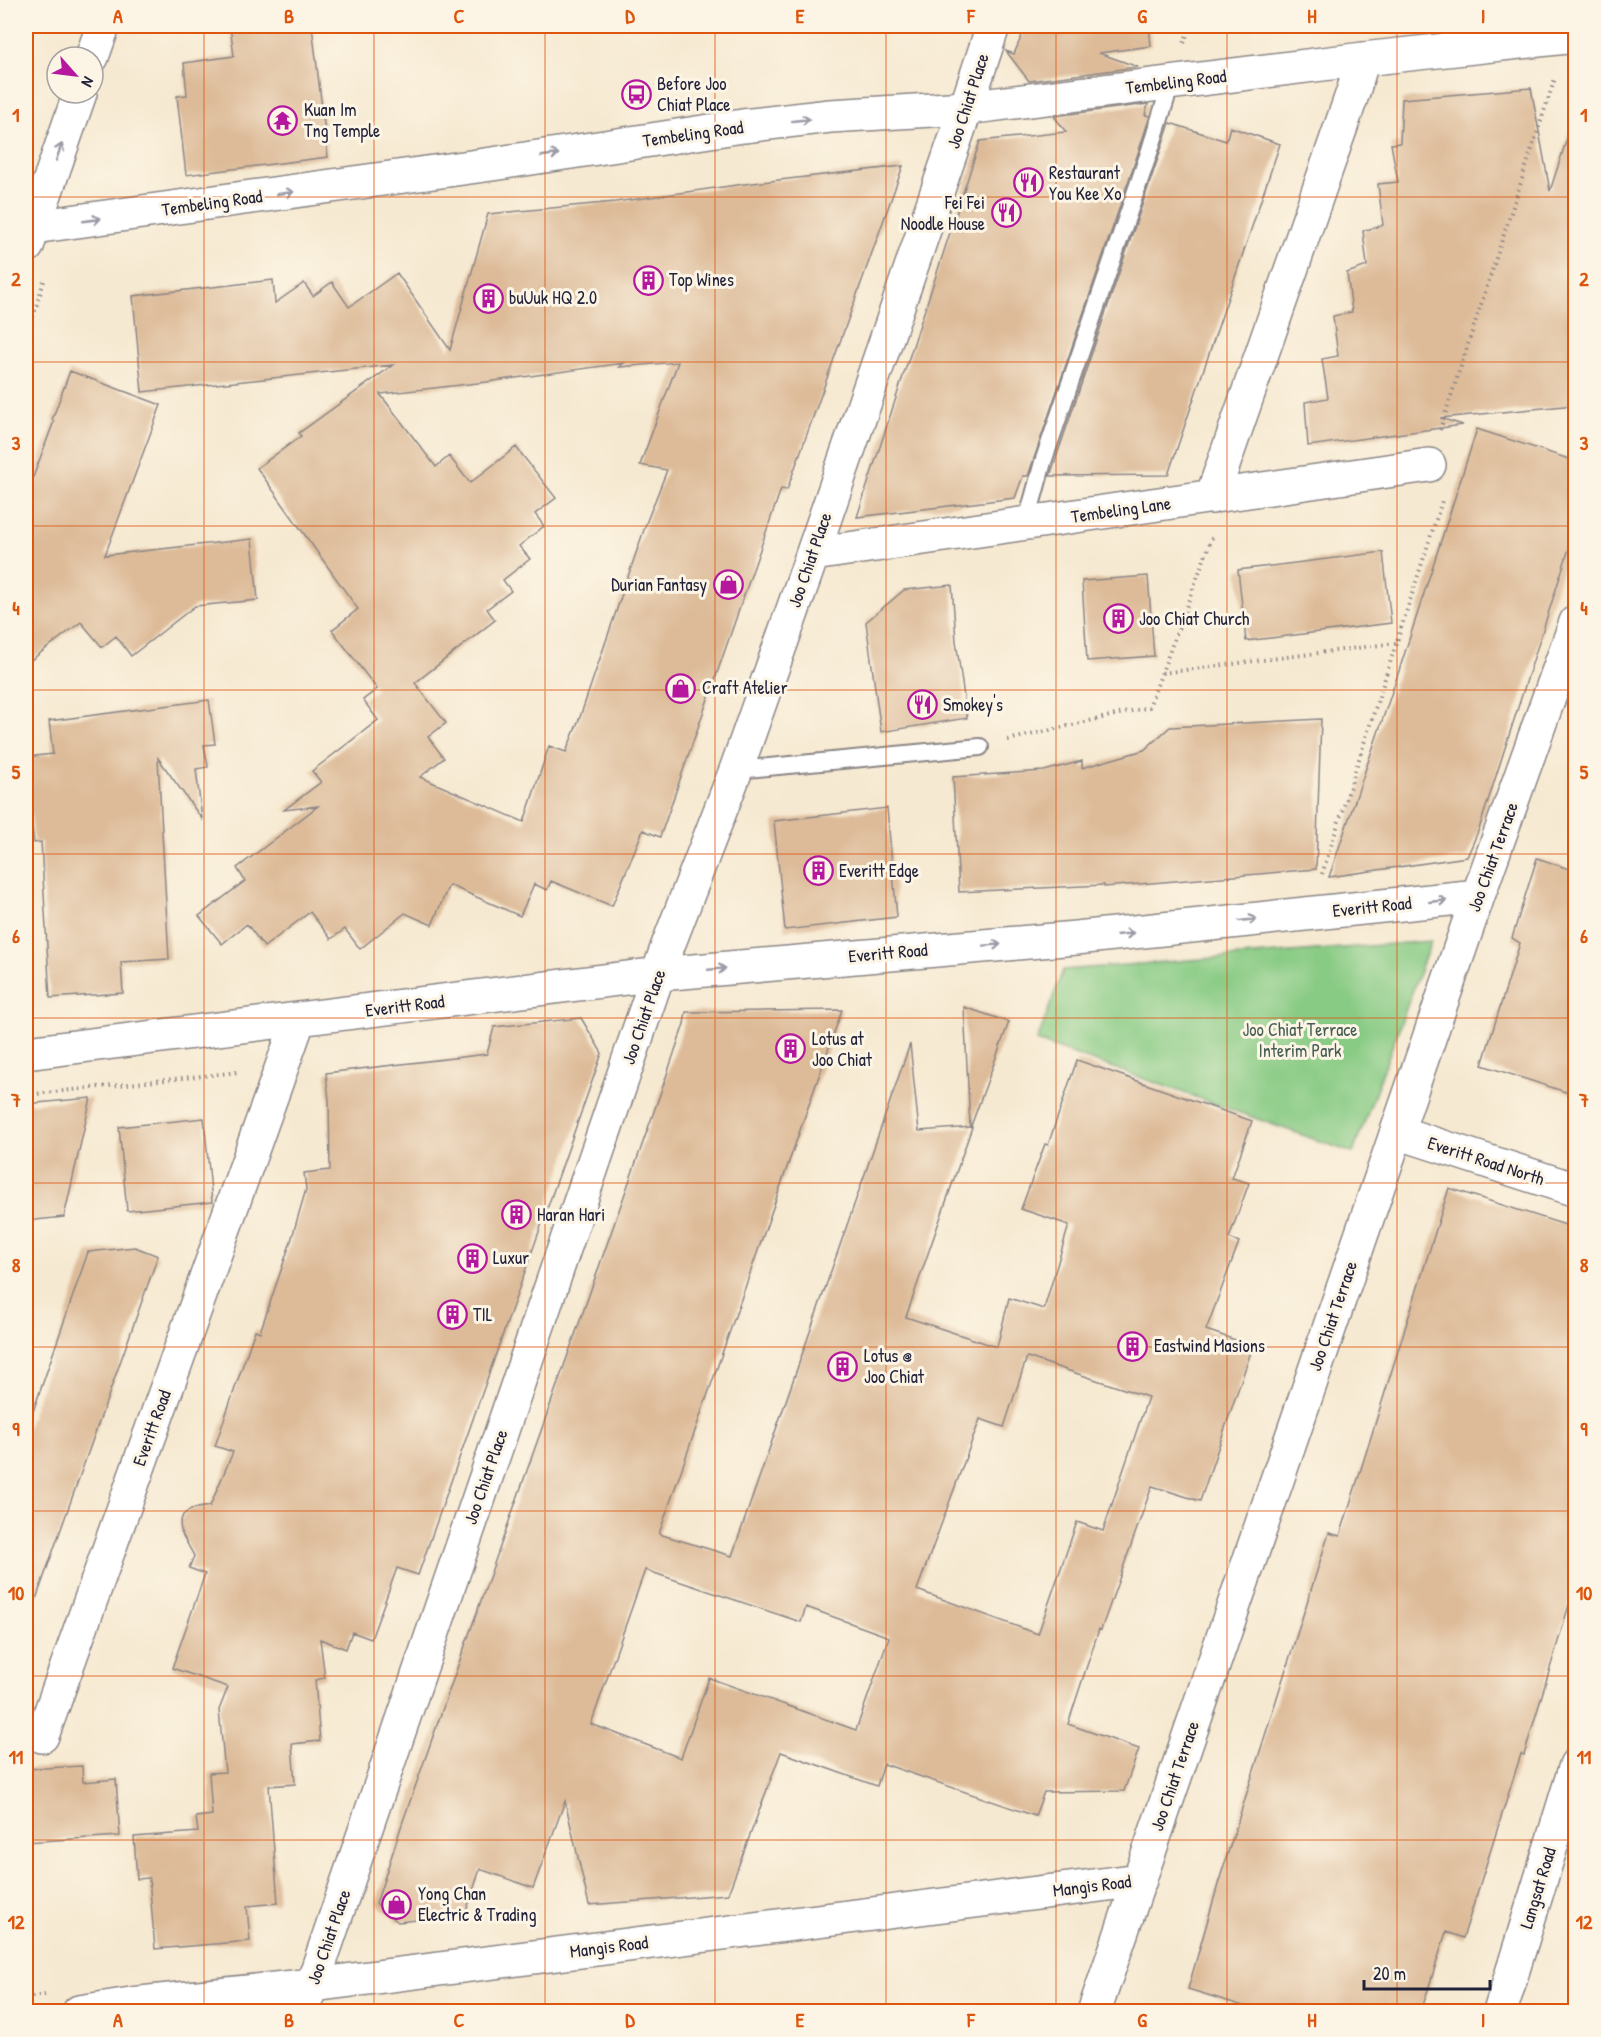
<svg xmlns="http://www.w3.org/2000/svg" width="1601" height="2037" viewBox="0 0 1601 2037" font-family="'Patrick Hand',sans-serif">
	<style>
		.green { fill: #88cb84; stroke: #557660; stroke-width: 1.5 }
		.building { fill: #db9; fill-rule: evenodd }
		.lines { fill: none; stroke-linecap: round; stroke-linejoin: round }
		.lane-casing { stroke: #8c8686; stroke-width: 20 }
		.street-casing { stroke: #8c8686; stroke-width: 36 }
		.path { stroke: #8c8686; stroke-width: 4; stroke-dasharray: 1.5 4.5; stroke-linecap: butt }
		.lane { stroke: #fff; stroke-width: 16 }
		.street { stroke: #fff; stroke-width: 33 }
		.oneway { stroke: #9c9ca7 }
		.grid { fill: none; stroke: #de560e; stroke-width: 1.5; stroke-opacity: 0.55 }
		.labels { text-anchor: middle; stroke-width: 6; stroke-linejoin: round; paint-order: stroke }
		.street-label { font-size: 18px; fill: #22223b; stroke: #fcf5e5 }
		.poi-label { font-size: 18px; fill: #22223b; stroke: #fcf5e5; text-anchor: start }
		.park-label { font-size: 18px; fill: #465d55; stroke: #fcf5e5 }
		.neatline { fill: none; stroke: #de560e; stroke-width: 2 }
		.grid-label { font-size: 20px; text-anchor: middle; font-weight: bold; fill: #de560e }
	</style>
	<rect width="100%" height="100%" fill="#fcf5e5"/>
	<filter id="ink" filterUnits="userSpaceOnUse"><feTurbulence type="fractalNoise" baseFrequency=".0167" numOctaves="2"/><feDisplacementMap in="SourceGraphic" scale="12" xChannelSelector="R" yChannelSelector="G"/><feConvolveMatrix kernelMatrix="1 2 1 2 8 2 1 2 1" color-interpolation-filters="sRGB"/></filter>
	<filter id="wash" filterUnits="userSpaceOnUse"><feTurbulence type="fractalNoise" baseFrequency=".008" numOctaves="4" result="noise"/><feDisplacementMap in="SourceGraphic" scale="24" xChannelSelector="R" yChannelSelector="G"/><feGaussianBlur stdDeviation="1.35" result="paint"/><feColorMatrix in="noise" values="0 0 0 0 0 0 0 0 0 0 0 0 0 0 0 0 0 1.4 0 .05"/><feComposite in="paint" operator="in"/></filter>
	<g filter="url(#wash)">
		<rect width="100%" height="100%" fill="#f6e9d1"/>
		<path class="green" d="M1431,941L1353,1153L1037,1041L1063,970Z"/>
		<g id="blocks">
			<path class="building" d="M230,26H312L328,157L186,175L177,96L187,95L184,63L234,56Z
				M1026,26H1149L1151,46L1099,53L1138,67L1029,81L1006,51L1014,54Z
				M1531,88L1550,191L1569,132L1575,133V405L1440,418L1463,425L1308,446L1305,402L1328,398L1322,359L1338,356L1333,316L1352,312L1347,273L1367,266L1363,231L1383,225L1378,184L1398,182L1391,144L1400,143L1402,99Z
				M1148,104L1145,115L1150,116L1140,147L1028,476H1023L1015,498L857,517L980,141L1066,132L1054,116Z
				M1170,123L1226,141L1230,127L1280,144L1168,475L1050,476Z
				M903,166L787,490L781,489L660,837L643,830L612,906L551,881L547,890L534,884L520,916L449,885L432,925L405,913L360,949L345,929L331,939L310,912L264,947L247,924L222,944L199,916L245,881L237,868L318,806L284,810L321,782L312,771L378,720L363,700L377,689L332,630L358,609L257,468L301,436L299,433L393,365L142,392L133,296L273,280L275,303L304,283L313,296L332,282L349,307L397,273L450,350L488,214L615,202L744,184ZM678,362L640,465L667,470L647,521L580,717L566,752L549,746L524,822L420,777L444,758L428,737L446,723L415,683L495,620L487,609L511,591L503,580L530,559L519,546L544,526L535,514L556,498L516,447L470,483L449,456L436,467L380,394L487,382L624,363L619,367Z
				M70,371L161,405L105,555L252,539L258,600L195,606L131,656L116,636L102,647L81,622L26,664V496L54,421L52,420Z
				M1477,429L1575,461V530L1479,829L1467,857L1329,877L1397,677Z
				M1383,552L1391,623L1246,641L1238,570Z
				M1148,576L1154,656L1087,661L1082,581Z
				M952,585L956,641L967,718L881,732L866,622L904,590Z
				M209,700L215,744L204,745L208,767L196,769L202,819L158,758L169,959L121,962L123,993L50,998L41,842L34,843L26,776V757L53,754L49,721Z
				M1321,719L1316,869L1104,887V885L959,892L953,777L1044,771L1082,761V768L1144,750L1170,727Z
				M887,808L897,917L785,930L774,821Z
				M1537,858L1575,871V1095L1482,1065L1520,943L1512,938Z
				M964,1007L1009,1022L971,1126H970Z
				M842,1010L659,1534L732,1556L910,1044L919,1131L972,1127L906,1317L997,1347L1009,1298L1044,1309L1069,1225L1021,1209L1045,1144L1048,1145L1077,1060L1252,1121L1232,1178L1249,1183L1229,1238L1239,1242L1206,1330L1253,1346L1200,1501L1152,1486L1101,1630L1099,1629L1068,1724L1139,1749L1124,1791L1044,1792L1035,1816L884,1764L877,1786L781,1752L728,1894L589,1905L565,1801L533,1888L480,1869L465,1915L398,1922L376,1904L402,1824L664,1083L684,1024L686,1012ZM1027,1357L1148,1397L1103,1531L1077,1522L1038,1634L917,1590L980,1419L1004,1427ZM645,1570L801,1622L806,1607L889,1637L856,1730L709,1678L681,1758L591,1724Z
				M581,1018L602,1053L418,1575L397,1568L371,1639L352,1632L346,1649L320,1639L325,1678L315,1680L320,1741L292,1744L295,1784L269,1786L278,1903L247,1906L250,1941L155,1949L149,1878L137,1879L134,1837L198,1832L196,1817L212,1815L209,1773L225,1772L219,1710L228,1687L172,1668L205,1574L189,1568L194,1556L181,1532L180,1523L183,1515L191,1509L210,1506L233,1452L215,1446L255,1330L260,1332L291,1241L306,1189L304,1173L330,1170L329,1100L326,1073L487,1054L494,1027Z
				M91,1098L64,1217L26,1221V1104Z
				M204,1118L212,1202L127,1211L119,1127Z
				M1449,1188L1575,1228V1585L1524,1755L1521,1754L1463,1938L1446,1932L1421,2012H1263L1188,1989L1219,1881L1329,1533L1340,1536Z
				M135,1247L158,1256L30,1616L26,1615V1432L88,1252Z
				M82,1766L83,1782L116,1779L120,1836L26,1842V1769Z"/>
		</g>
	</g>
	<g filter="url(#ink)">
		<use href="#blocks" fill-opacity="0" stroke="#8c8686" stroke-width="1.5"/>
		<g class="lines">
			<defs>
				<path id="lane" d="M1026,524L1043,462L1150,150L1171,83
					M736,770L980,747"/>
				<path id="street" d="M92,57L103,26
					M26,228L492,164L743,126L830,116L966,108L1363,59L1576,36
					M27,246L80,93
					M1212,497L1353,92L1363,59
					M813,554L1429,465
					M26,1053L659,974L1076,938L1478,896
					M1397,1132L1576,1190
					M42,1736L299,1019
					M79,2012L131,2004L313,1985L1140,1880
					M303,2012L667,948L736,770L807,570L966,108L993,26
					M1094,2012L1478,896L1576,622
					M1500,2012L1576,1765"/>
			</defs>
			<use href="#lane" class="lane-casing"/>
			<use href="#street" class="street-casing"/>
			<path class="path" d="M1184,43L1190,26
				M26,340L44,281
				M1440,430L1555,78
				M1162,673L1396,643
				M1008,740L1149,707L1213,535
				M1322,874L1442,501
				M26,1095L239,1072
				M26,1998L45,1995"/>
			<use href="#lane" class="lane"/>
			<use href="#street" class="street"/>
		</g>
		<defs><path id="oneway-shaft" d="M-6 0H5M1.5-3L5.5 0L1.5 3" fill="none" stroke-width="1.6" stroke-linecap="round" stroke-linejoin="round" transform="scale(1.5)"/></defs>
		<g class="oneway">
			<use href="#oneway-shaft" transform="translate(801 120) rotate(-6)"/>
			<use href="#oneway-shaft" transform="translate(59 152) rotate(-71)"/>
			<use href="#oneway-shaft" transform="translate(550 155) rotate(-8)"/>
			<use href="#oneway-shaft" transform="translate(285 193) rotate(-8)"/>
			<use href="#oneway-shaft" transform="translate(92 220) rotate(-8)"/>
			<use href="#oneway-shaft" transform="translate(1438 901) rotate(-6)"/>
			<use href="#oneway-shaft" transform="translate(1248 920) rotate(-6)"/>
			<use href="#oneway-shaft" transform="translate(1125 934) rotate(-6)"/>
			<use href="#oneway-shaft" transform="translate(992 945) rotate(-4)"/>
			<use href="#oneway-shaft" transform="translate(717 969) rotate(-5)"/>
		</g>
	</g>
	<path class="grid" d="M204,26V2012M374,26V2012M545,26V2012M715,26V2012M886,26V2012M1056,26V2012M1227,26V2012M1397,26V2012M26,197H1576M26,362H1576M26,526H1576M26,690H1576M26,854H1576M26,1018H1576M26,1183H1576M26,1347H1576M26,1511H1576M26,1676H1576M26,1840H1576"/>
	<defs>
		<symbol id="bus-ring" viewBox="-11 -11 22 22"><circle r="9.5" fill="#fcf5e5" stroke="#b5179e" stroke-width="1.5"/><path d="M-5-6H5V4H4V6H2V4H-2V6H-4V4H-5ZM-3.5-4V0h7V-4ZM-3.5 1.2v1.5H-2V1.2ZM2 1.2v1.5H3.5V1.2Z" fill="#b5179e"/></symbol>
		<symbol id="temple-ring" viewBox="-11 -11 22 22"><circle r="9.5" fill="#fcf5e5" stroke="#b5179e" stroke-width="1.5"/><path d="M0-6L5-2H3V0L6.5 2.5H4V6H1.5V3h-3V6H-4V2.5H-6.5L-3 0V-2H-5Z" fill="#b5179e"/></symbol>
		<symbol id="restaurant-ring" viewBox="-11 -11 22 22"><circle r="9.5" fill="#fcf5e5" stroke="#b5179e" stroke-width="1.5"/><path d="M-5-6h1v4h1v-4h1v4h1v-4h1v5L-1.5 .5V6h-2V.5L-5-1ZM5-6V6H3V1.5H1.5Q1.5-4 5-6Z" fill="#b5179e"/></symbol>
		<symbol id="building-ring" viewBox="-11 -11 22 22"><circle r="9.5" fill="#fcf5e5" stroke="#b5179e" stroke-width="1.5"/><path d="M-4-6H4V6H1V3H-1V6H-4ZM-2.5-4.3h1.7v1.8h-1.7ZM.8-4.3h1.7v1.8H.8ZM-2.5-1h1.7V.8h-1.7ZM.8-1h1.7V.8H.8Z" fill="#b5179e"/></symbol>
		<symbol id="shop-ring" viewBox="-11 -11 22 22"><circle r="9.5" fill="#fcf5e5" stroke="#b5179e" stroke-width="1.5"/><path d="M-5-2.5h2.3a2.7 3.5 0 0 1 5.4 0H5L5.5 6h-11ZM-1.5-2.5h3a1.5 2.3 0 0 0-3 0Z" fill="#b5179e"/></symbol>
	</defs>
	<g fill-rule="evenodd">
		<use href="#bus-ring" x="620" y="78" width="33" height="33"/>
		<use href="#temple-ring" x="266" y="104" width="33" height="33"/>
		<use href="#restaurant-ring" x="1012" y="166" width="33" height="33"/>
		<use href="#restaurant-ring" x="990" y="196" width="33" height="33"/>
		<use href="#building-ring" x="632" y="264" width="33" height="33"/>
		<use href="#building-ring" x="472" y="282" width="33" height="33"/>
		<use href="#shop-ring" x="712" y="568" width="33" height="33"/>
		<use href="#building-ring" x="1102" y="602" width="33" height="33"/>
		<use href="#shop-ring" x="664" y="672" width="33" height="33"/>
		<use href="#restaurant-ring" x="906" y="688" width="33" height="33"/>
		<use href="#building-ring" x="802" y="854" width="33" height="33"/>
		<use href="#building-ring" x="774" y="1032" width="33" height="33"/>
		<use href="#building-ring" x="500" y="1198" width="33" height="33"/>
		<use href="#building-ring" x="456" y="1242" width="33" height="33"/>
		<use href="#building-ring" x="436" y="1298" width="33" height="33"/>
		<use href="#building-ring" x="1116" y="1330" width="33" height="33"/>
		<use href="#building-ring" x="826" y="1350" width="33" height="33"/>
		<use href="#shop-ring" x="380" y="1888" width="33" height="33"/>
	</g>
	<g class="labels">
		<g class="street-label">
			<text transform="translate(1176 82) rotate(-7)" y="6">Tembeling Road</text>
			<text transform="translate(968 101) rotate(-72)" y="6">Joo Chiat Place</text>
			<text transform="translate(693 134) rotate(-8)" y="6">Tembeling Road</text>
			<text transform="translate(212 203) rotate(-8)" y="6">Tembeling Road</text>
			<text transform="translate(1121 510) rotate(-8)" y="6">Tembeling Lane</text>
			<text transform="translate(810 560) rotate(-71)" y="6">Joo Chiat Place</text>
			<text transform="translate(1493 857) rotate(-70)" y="6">Joo Chiat Terrace</text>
			<text transform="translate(1372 907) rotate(-6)" y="6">Everitt Road</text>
			<text transform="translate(888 953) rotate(-5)" y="6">Everitt Road</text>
			<text transform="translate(405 1006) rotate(-7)" y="6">Everitt Road</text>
			<text transform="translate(644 1017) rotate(-71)" y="6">Joo Chiat Place</text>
			<text transform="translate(1486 1161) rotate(18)" y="6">Everitt Road North</text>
			<text transform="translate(1333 1316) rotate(-71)" y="6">Joo Chiat Terrace</text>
			<text transform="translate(152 1428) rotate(-70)" y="6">Everitt Road</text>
			<text transform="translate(486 1477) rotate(-71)" y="6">Joo Chiat Place</text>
			<text transform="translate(1175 1776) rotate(-71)" y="6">Joo Chiat Terrace</text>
			<text transform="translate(1092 1886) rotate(-7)" y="6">Mangis Road</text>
			<text transform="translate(1538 1888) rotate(-73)" y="6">Langsat Road</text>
			<text transform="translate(329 1937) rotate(-71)" y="6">Joo Chiat Place</text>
			<text transform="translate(609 1947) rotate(-7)" y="6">Mangis Road</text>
		</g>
		<g class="poi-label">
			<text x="657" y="90">Before Joo<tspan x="657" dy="21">Chiat Place</tspan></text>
			<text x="304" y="116">Kuan Im<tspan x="304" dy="21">Tng Temple</tspan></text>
			<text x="1049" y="179">Restaurant<tspan x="1049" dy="21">You Kee Xo</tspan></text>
			<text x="985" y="209" text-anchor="end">Fei Fei<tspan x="985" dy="21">Noodle House</tspan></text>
			<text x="669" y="286">Top Wines</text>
			<text x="509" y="304">buUuk HQ 2.0</text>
			<text x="707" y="591" text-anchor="end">Durian Fantasy</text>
			<text x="1139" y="625">Joo Chiat Church</text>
			<text x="702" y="694">Craft Atelier</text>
			<text x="943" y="711">Smokey's</text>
			<text x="839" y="877">Everitt Edge</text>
			<text x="812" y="1045">Lotus at<tspan x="812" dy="21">Joo Chiat</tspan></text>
			<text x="537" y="1221">Haran Hari</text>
			<text x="493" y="1264">Luxur</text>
			<text x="473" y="1321">TIL</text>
			<text x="1154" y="1352">Eastwind Masions</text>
			<text x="864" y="1362">Lotus @<tspan x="864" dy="21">Joo Chiat</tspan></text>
			<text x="418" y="1900">Yong Chan<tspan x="418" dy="21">Electric &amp; Trading</tspan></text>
		</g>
		<g class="park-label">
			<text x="1300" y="1036">Joo Chiat Terrace<tspan x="1300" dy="21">Interim Park</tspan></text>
		</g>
	</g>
	<rect width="1601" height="2037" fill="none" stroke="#fcf5e5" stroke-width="66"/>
	<g transform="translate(75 75) rotate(118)"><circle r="28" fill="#fcf5e5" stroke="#a5a1a1" stroke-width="1.5"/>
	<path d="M0-4.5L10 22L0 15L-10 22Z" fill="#b5179e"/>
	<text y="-9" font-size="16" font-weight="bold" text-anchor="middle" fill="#22223b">N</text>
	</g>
	<path d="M1364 1980v9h126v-9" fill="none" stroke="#22223b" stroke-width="3"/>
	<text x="1373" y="1980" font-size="18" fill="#22223b" stroke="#fcf5e5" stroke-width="4.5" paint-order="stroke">20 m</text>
	<rect x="33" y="33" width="1535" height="1971" class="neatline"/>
	<g class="grid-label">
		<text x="118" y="23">A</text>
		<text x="289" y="23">B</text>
		<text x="459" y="23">C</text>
		<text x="630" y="23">D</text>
		<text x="800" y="23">E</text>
		<text x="971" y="23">F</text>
		<text x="1142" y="23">G</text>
		<text x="1312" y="23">H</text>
		<text x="1483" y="23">I</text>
		<text x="16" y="122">1</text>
		<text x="1584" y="122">1</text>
		<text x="16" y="286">2</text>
		<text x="1584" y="286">2</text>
		<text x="16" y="450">3</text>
		<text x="1584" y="450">3</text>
		<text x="16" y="615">4</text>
		<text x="1584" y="615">4</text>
		<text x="16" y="779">5</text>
		<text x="1584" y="779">5</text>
		<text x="16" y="943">6</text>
		<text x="1584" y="943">6</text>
		<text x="16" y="1107">7</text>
		<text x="1584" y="1107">7</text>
		<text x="16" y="1272">8</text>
		<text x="1584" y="1272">8</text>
		<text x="16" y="1436">9</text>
		<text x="1584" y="1436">9</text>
		<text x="16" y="1600">10</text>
		<text x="1584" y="1600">10</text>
		<text x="16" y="1764">11</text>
		<text x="1584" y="1764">11</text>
		<text x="16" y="1929">12</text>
		<text x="1584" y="1929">12</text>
		<text x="118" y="2027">A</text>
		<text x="289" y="2027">B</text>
		<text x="459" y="2027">C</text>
		<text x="630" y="2027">D</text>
		<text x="800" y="2027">E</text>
		<text x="971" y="2027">F</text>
		<text x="1142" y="2027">G</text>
		<text x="1312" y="2027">H</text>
		<text x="1483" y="2027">I</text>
	</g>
</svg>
